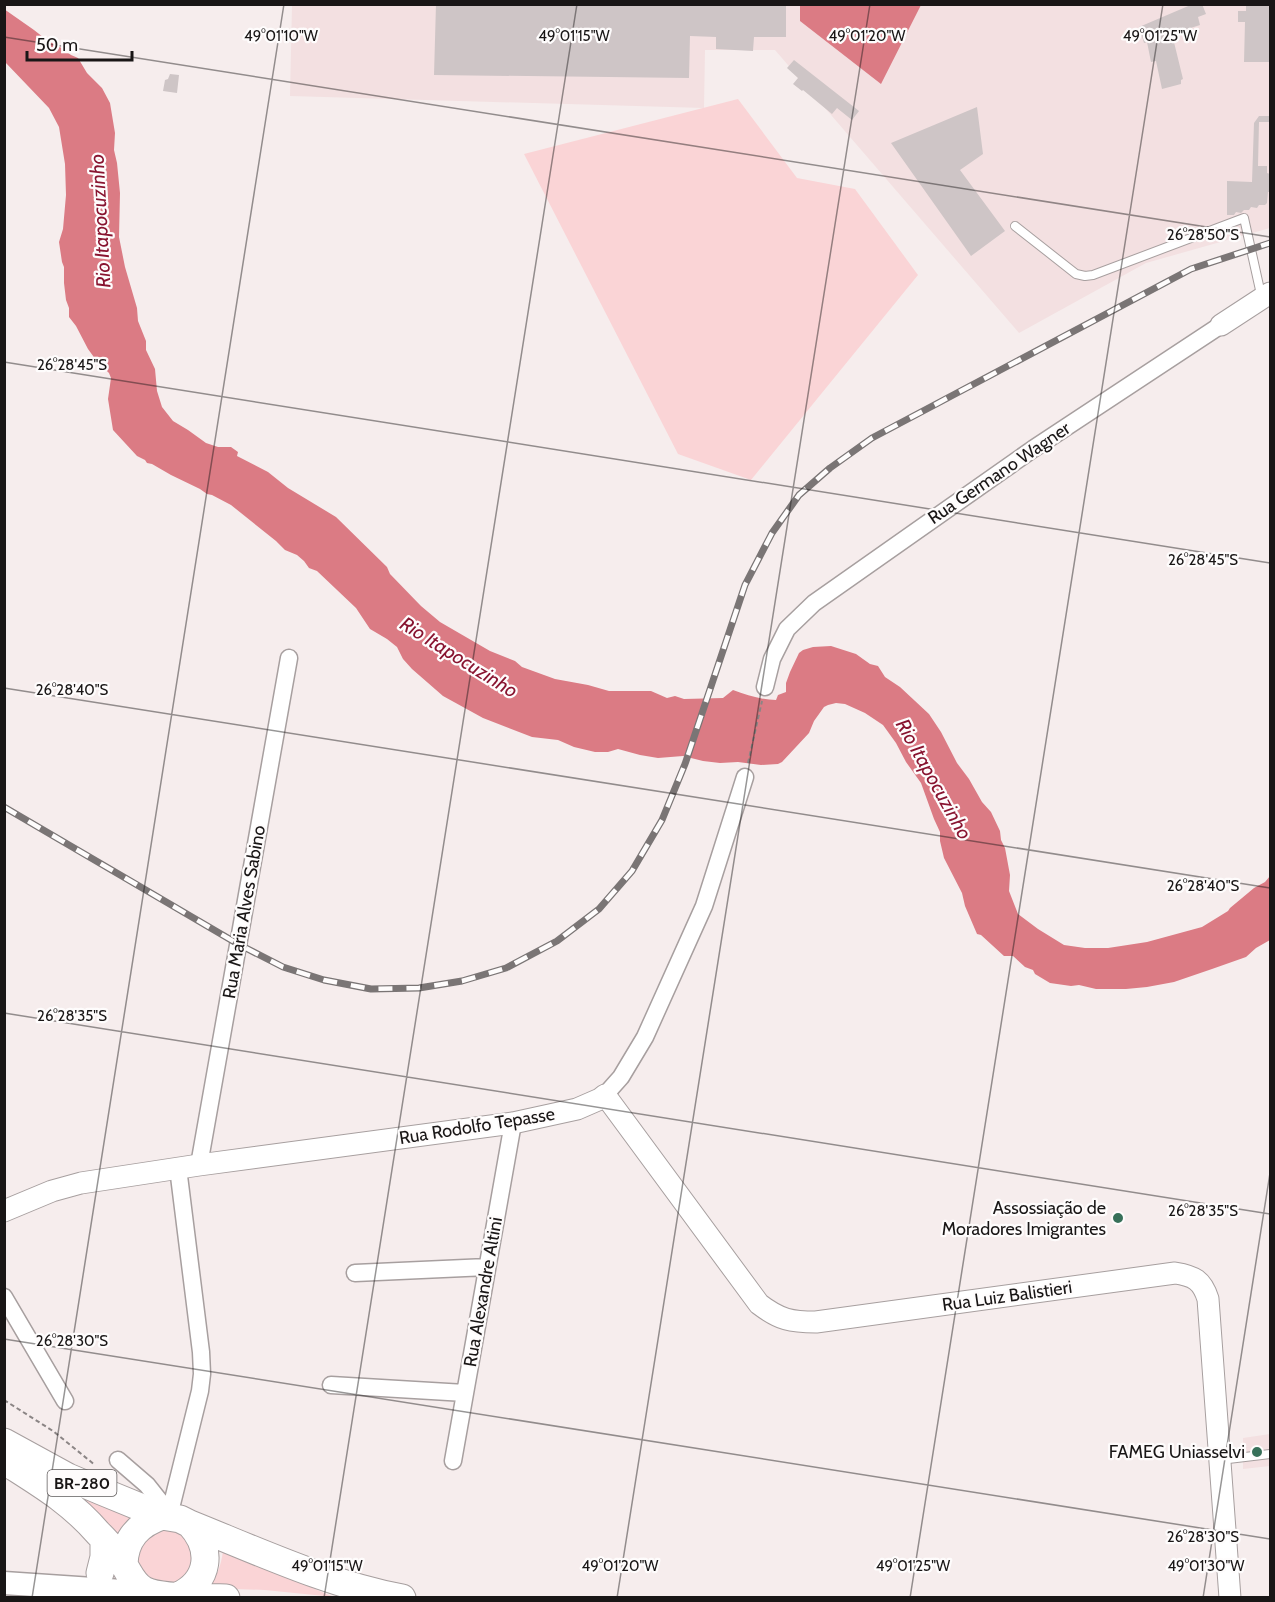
<svg xmlns="http://www.w3.org/2000/svg" width="1275" height="1602" viewBox="0 0 1275 1602" font-family="Cabin,sans-serif">
	<style>
		.built { fill: #f3e0e1 }
		.green { fill: #fad4d6 }
		.water { fill: #db7b84 }
		.building { fill: #cec5c6 }
		.lines { fill: none; stroke-linecap: round; stroke-linejoin: round }
		.service-casing { stroke: #a79f9f; stroke-width: 10 }
		.minor-casing { stroke: #a79f9f; stroke-width: 19 }
		.tertiary-casing { stroke: #a79f9f; stroke-width: 23 }
		.secondary-casing { stroke: #a79f9f; stroke-width: 25 }
		.trunk-casing { stroke: #a79f9f; stroke-width: 29 }
		.path { stroke: #8b8585; stroke-width: 2; stroke-dasharray: 4.5 3; stroke-linecap: butt }
		.service { stroke: #fff; stroke-width: 8 }
		.minor { stroke: #fff; stroke-width: 16 }
		.tertiary { stroke: #fff; stroke-width: 21 }
		.secondary { stroke: #fff; stroke-width: 22 }
		.trunk { stroke: #fff; stroke-width: 27 }
		.rail-casing { stroke: #7a7575; stroke-width: 7 }
		.rail { stroke: #fefcfc; stroke-width: 4.5; stroke-dasharray: 14; stroke-linecap: butt }
		.ticks { fill: none; stroke: #191616; stroke-width: 1.5; stroke-opacity: 0.45 }
		.poi-dot { fill: #377059; stroke: #fefcfc; stroke-width: 2 }
		.labels { text-anchor: middle; stroke-width: 4.5; stroke-linejoin: round; paint-order: stroke }
		.shield { fill: #fefcfc; stroke: #5e5b5b; stroke-width: 1.5 }
		.shield-label { font-size: 16px; font-weight: bold; fill: #191616 }
		.street-label { font-size: 18px; fill: #191616; stroke: #fefcfc }
		.poi-label { font-size: 18px; fill: #191616; stroke: #fefcfc; text-anchor: end }
		.water-label { font-size: 20px; font-style: italic; fill: #881430; stroke: #fefcfc }
		.ticks-label { font-size: 15px; text-anchor: middle; fill: #191616; stroke: #fefcfc; stroke-width: 4.5; stroke-linejoin: round; paint-order: stroke }
	</style>
	<rect width="100%" height="100%" fill="#f6eded"/>
	<path class="built" d="M292,5H1270V228L1146,263L1019,333L775,50H705L704,108L290,96Z
		M1270,1434V1466L1243,1469V1438Z"/>
	<path class="green" d="M738,99L797,178L855,189L918,275L751,480L678,454L524,154Z
		M48,1479L142,1515L121,1547Z
		M168,1530C185,1534 187,1539 195,1554L187,1580L160,1587C154,1582 142,1574 139,1567C131,1547 151,1532 168,1530Z
		M223,1551L334,1597L265,1590L207,1588C217,1577 221,1566 223,1551Z"/>
	<path class="water" d="M800,5V4L921,5L881,84L800,21Z
		M4,9L34,30L48,41L60,47L71,55L78,58L87,73L102,88L110,103L115,133L114,150L117,163L120,193L119,237L125,267L137,308L138,321L146,341V350L155,369L157,391L162,407L173,421L188,430L206,443L218,447H231L238,452L237,456L268,472L288,488L336,517L387,567L390,574L421,606L440,622L490,651L515,661L522,667L555,679L588,685L609,691H651L667,698L675,696L684,699L723,698L733,690C747,695 762,700 776,700L778,695L786,692V683L790,672L799,653L803,650L813,647L831,646L856,654L870,664L878,666L885,677L900,687L929,714L941,732L957,763L969,779L982,802L991,812L1000,831L1001,840L1005,848L1010,875L1009,891L1018,914L1038,929L1064,945L1085,948H1108L1147,942L1202,927L1228,911L1230,908L1254,888L1265,882L1270,876V940L1256,948L1246,957L1212,969L1174,982L1147,987L1126,989H1096L1079,985L1071,986L1050,983L1035,974L1033,970L1025,967L1013,956H1004L981,935L977,934L965,906L962,893L944,858L940,841V832L934,819L921,783L906,762L896,743L883,725L865,713L845,704L836,703L828,705L824,707L814,721L809,733L782,762L778,764L761,765L738,762L720,763L703,761L683,756L658,758L640,755L618,749L608,752H595L574,747L558,740L532,737L483,718L443,696L412,669L403,659L397,647L387,639L370,629L356,608L317,571L309,568L304,561L297,555L285,550L276,541L231,505L212,495L207,494L200,489L171,475L152,464L147,463L145,460L137,456L113,430L108,399L111,378L109,373L96,360L88,349L76,326L69,317V308L66,300L64,283V267L62,262L59,242L63,229L66,195L65,164L59,127L49,108L5,62Z"/>
	<path class="building" d="M436,4H786V37H754L753,51L716,49V37L690,36L689,78L434,75Z
		M1193,4H1202L1206,14L1198,17L1200,25L1172,34L1183,79L1181,80V84L1162,89L1156,61L1151,62L1147,42L1144,43L1139,27Z
		M1246,4H1270V62H1244L1245,22H1238V11H1246Z
		M794,60L859,111L852,120L837,108L832,114L803,90L802,91L793,84L798,78L787,68Z
		M170,74L179,75L177,93L163,91L165,80L168,79Z
		M977,107L983,154L960,170L1005,231L971,256L891,143Z
		M1259,116H1270V122H1259L1258,166H1267V173L1270,174V192H1268L1267,203L1265,205H1259L1257,208L1251,207L1249,210H1244L1241,213L1236,212L1234,215H1227V181L1252,182L1254,123Z"/>
	<g class="lines">
		<defs>
			<path id="service" d="M1015,226L1076,274L1085,276L1093,275L1244,218L1262,299
				M1220,1460L1270,1454"/>
			<path id="minor" d="M765,687L772,659L787,629L814,603L1033,449L1221,325
				M605,1095L621,1077L645,1037L704,906L745,777
				M199,1165L289,658
				M355,1273L487,1267
				M4,1297L65,1401
				M331,1385L465,1393
				M118,1460L147,1485L170,1514
				M453,1461L513,1123
				M169,1516L200,1391L202,1374L201,1352L178,1168"/>
			<path id="tertiary" d="M1221,325L1270,293
				M4,1211L52,1191L81,1183L199,1165L513,1123L577,1109L600,1099L605,1095L759,1304C780,1320 791,1322 816,1322L1175,1273C1194,1276 1202,1280 1208,1299L1230,1598"/>
			<path id="secondary" d="M4,1583L152,1593"/>
			<path id="trunk" d="M4,1442L68,1477L101,1491L162,1516L180,1519L190,1524C260,1552 328,1584 402,1598
				M11,1465C44,1486 72,1503 98,1533C107,1542 118,1553 124,1565C130,1574 133,1584 144,1590C161,1599 205,1597 226,1598
				M124,1564C125,1538 139,1524 162,1516
				M100,1573L104,1557V1540
				M178,1596C210,1581 213,1549 190,1524"/>
		</defs>
		<use href="#service" class="service-casing"/>
		<use href="#minor" class="minor-casing"/>
		<use href="#tertiary" class="tertiary-casing"/>
		<use href="#secondary" class="secondary-casing"/>
		<use href="#trunk" class="trunk-casing"/>
		<path class="path" d="M748,763L762,701
			M4,1400L53,1431L95,1465"/>
		<use href="#service" class="service"/>
		<use href="#minor" class="minor"/>
		<use href="#tertiary" class="tertiary"/>
		<use href="#secondary" class="secondary"/>
		<use href="#trunk" class="trunk"/>
		<defs>
			<path id="rail" d="M4,807L238,944L283,967L324,980L371,989L419,988L462,981L506,968L557,941L599,909L632,871L662,820L685,764L745,585L772,533L799,495L830,468L872,438L1191,269L1270,243"/>
		</defs>
		<use href="#rail" class="rail-casing"/>
		<use href="#rail" class="rail"/>
	</g>
	<path class="ticks" d="M4,37L1270,237M4,362L1270,563M4,688L1270,888M4,1013L1270,1214M4,1339L1270,1539M32,1598L284,4M324,1598L577,4M617,1598L870,4M910,1598L1163,4M1203,1598L1270,1173"/>
	<g class="poi-dot">
		<circle cx="1118" cy="1218" r="6"/>
		<circle cx="1257" cy="1452" r="6"/>
	</g>
	<g class="labels">
		<rect class="shield" x="47.5" y="1470" width="69" height="26" rx="4.5"/>
		<g class="shield-label">
			<text x="82" y="1489">BR-280</text>
		</g>
		<g class="street-label">
			<text transform="translate(999 473) rotate(-34)" y="6">Rua Germano Wagner</text>
			<text transform="translate(244 912) rotate(-80)" y="6">Rua Maria Alves Sabino</text>
			<text transform="translate(477 1126) rotate(-9)" y="6">Rua Rodolfo Tepasse</text>
			<text transform="translate(483 1292) rotate(-80)" y="6">Rua Alexandre Altini</text>
			<text transform="translate(1007 1296) rotate(-8)" y="6">Rua Luiz Balistieri</text>
		</g>
		<g class="poi-label">
			<text x="1106" y="1214">Assossiação de<tspan x="1106" dy="21">Moradores Imigrantes</tspan></text>
			<text x="1245" y="1458">FAMEG Uniasselvi</text>
		</g>
		<g class="water-label">
			<text transform="translate(100 221) rotate(-93)" y="7">Rio Itapocuzinho</text>
			<text transform="translate(459 657) rotate(32)" y="7">Rio Itapocuzinho</text>
			<text transform="translate(934 779) rotate(61)" y="7">Rio Itapocuzinho</text>
		</g>
	</g>
	<g class="ticks-label">
		<text x="281" y="41">49°01'10"W</text>
		<text x="574" y="41">49°01'15"W</text>
		<text x="867" y="41">49°01'20"W</text>
		<text x="1160" y="41">49°01'25"W</text>
		<text x="1203" y="240">26°28'50"S</text>
		<text x="72" y="370">26°28'45"S</text>
		<text x="1203" y="565">26°28'45"S</text>
		<text x="72" y="695">26°28'40"S</text>
		<text x="1203" y="891">26°28'40"S</text>
		<text x="72" y="1021">26°28'35"S</text>
		<text x="1203" y="1216">26°28'35"S</text>
		<text x="72" y="1346">26°28'30"S</text>
		<text x="1203" y="1542">26°28'30"S</text>
		<text x="327" y="1571">49°01'15"W</text>
		<text x="620" y="1571">49°01'20"W</text>
		<text x="913" y="1571">49°01'25"W</text>
		<text x="1206" y="1571">49°01'30"W</text>
	</g>
	<rect width="1275" height="1602" fill="none" stroke="#191616" stroke-width="12"/>
	<path d="M27 51v9h105v-9" fill="none" stroke="#191616" stroke-width="3"/>
	<text x="36" y="51" font-size="18" fill="#191616" stroke="#fefcfc" stroke-width="4.5" paint-order="stroke">50 m</text>
</svg>
